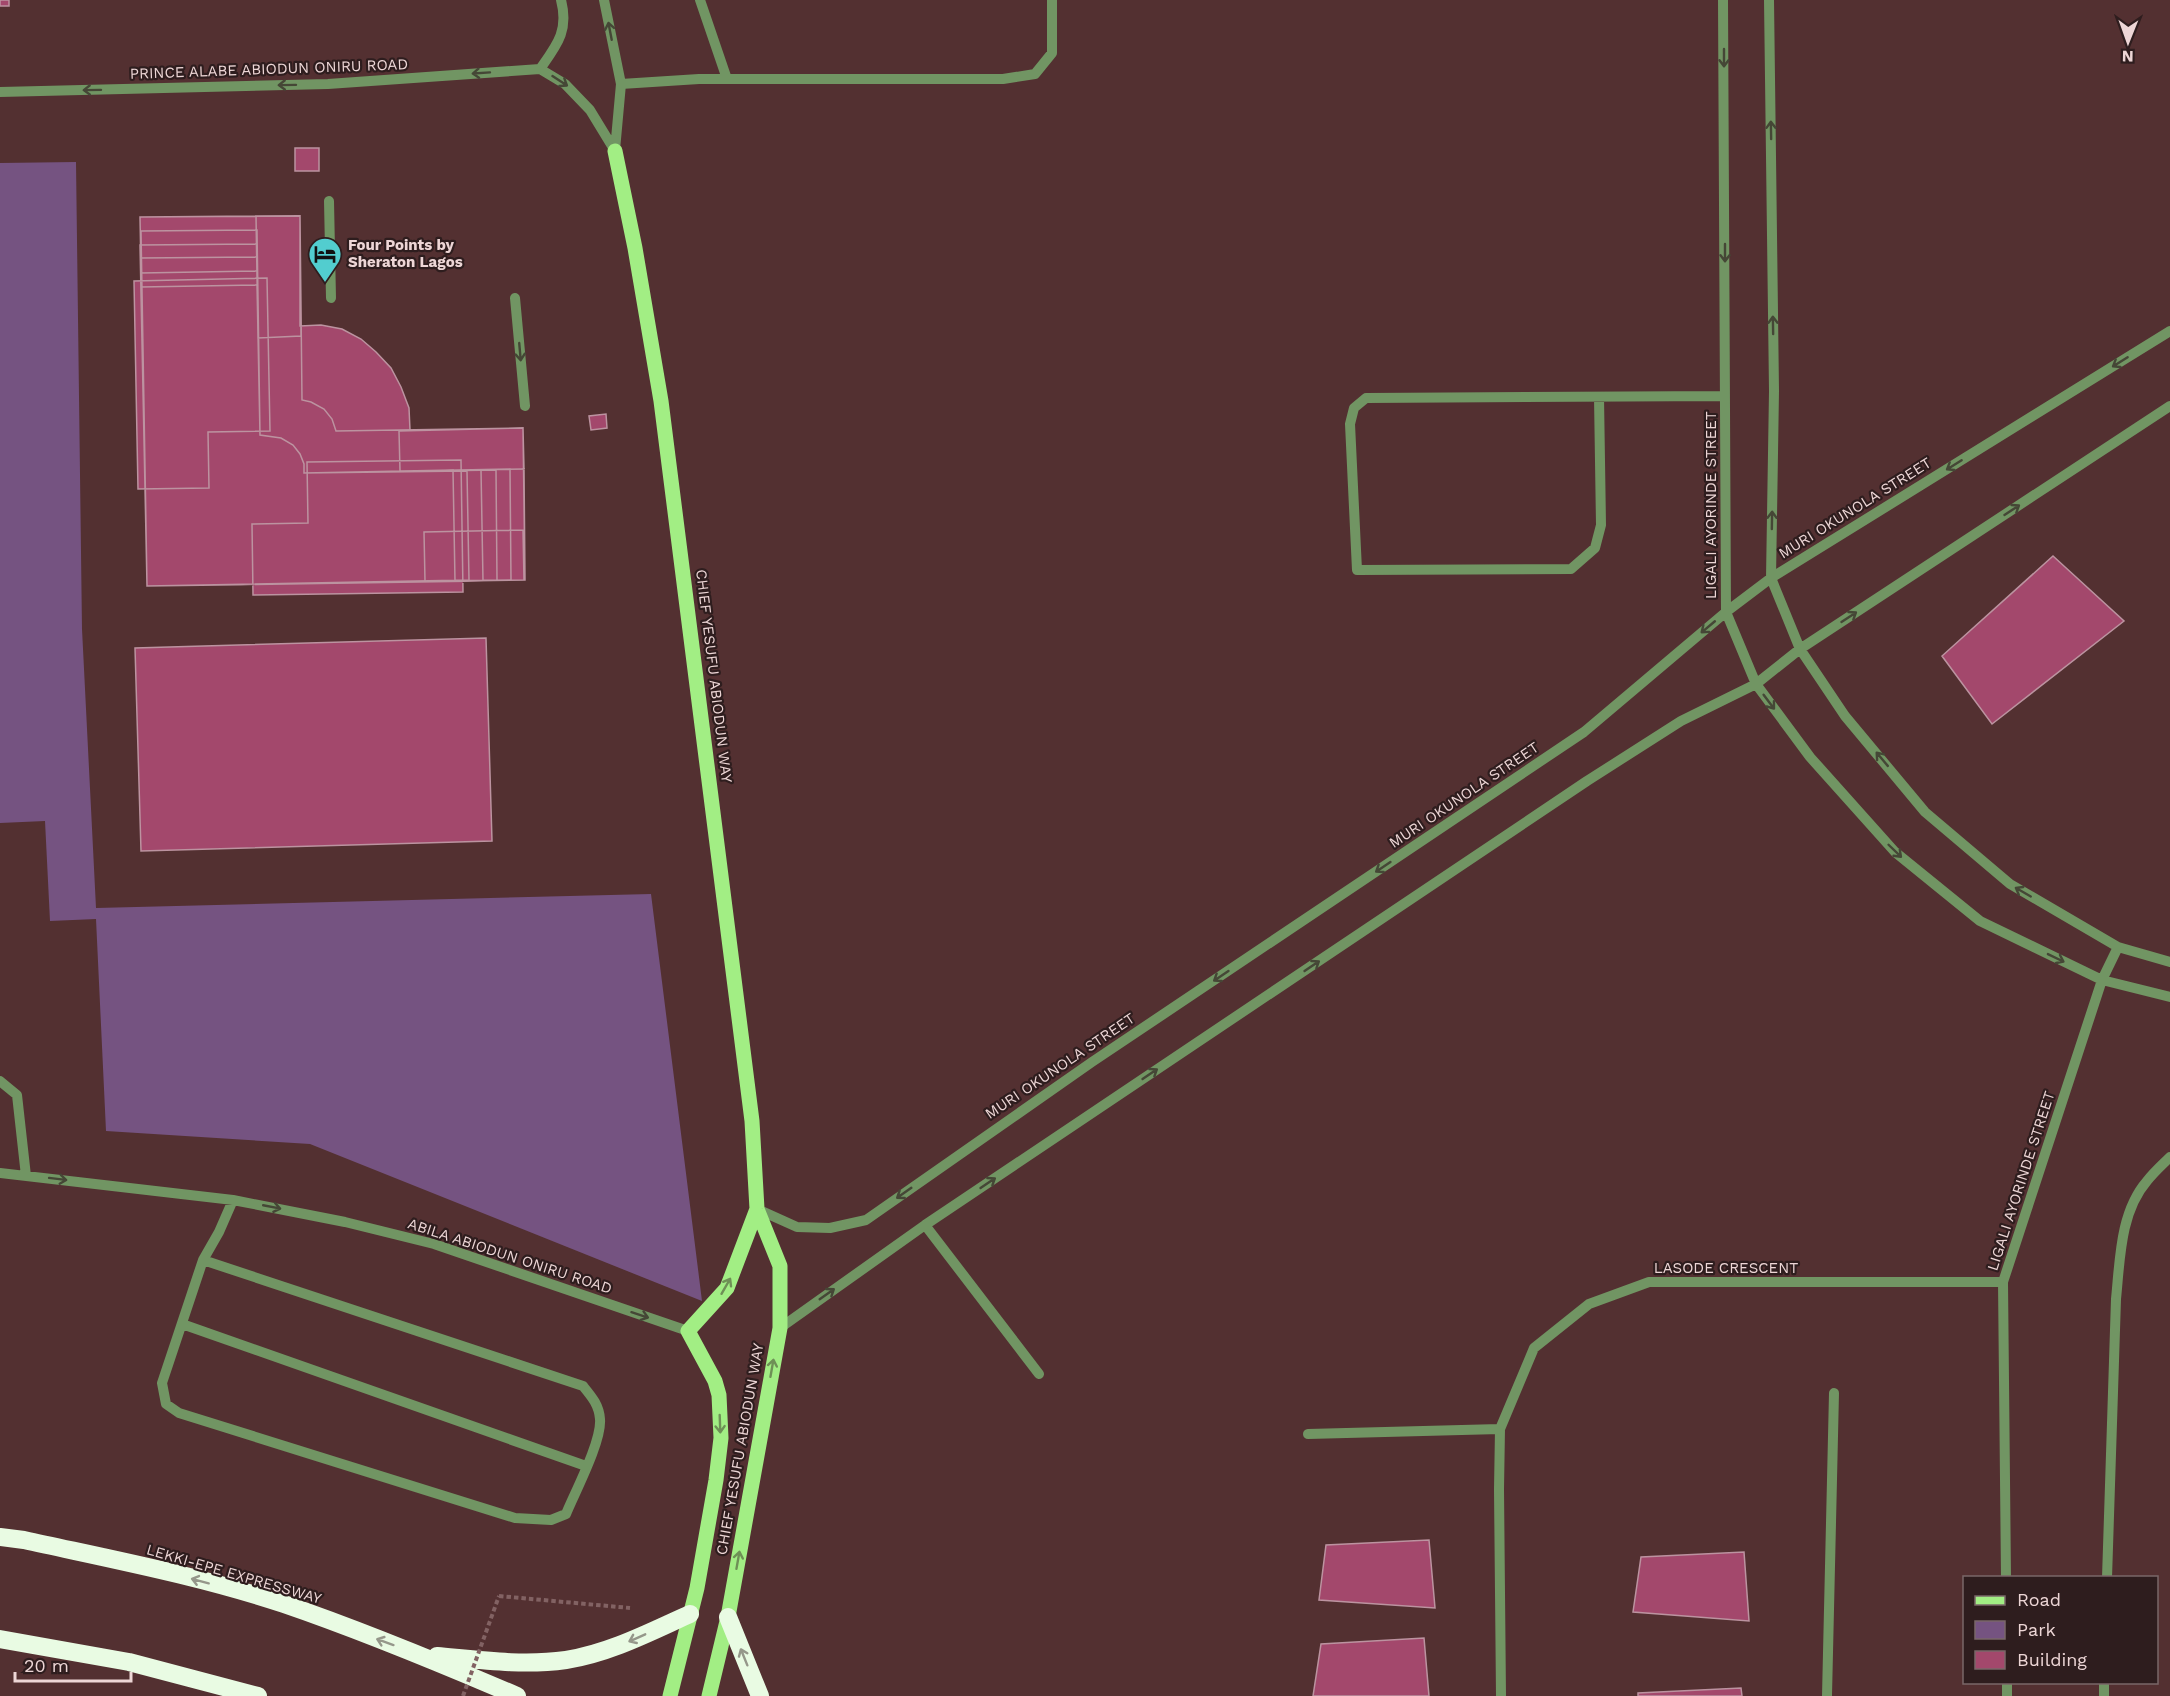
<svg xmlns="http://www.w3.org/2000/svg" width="2170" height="1696" viewBox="0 0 2170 1696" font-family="'Work Sans',sans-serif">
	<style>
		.green { fill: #755381 }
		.building { fill: #a3486c; stroke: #bc93a0; stroke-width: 1.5 }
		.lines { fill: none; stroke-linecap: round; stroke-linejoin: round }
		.path { stroke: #826263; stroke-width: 4; stroke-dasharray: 4.5 3; stroke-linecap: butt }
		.minor { stroke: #719563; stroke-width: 10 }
		.major { stroke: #a2ee84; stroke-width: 15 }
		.highway { stroke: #e9fbe3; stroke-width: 18 }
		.path-bridge { stroke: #826263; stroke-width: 4; stroke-dasharray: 4.5 3; stroke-linecap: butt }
		.oneway { stroke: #454736 }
		.oneway2 { stroke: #6e9056 }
		.oneway3 { stroke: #95978a }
		.labels { text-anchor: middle; stroke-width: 4.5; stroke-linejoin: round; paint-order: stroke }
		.street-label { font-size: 15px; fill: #edd6d6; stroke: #2e1d1e }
		.poi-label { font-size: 15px; font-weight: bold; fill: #edd6d6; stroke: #2e1d1e; text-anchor: start }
	</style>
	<rect width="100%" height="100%" fill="#533031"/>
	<path class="green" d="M76,162L82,629L96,908L651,894L702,1301L310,1144L106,1131L96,919L50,921L45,821L0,823V163Z"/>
	<path class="building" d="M0,0H9V6H0Z
		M295,148H319V171H295Z
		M256,216L260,435L281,438L293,445L300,454L304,464V473L524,469L525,580L147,586L140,217Z
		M256,216H300L301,336L258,338Z
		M300,216L302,400L311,402L324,409L332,419L336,431L523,428L525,580H524L523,530L424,532L425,581L147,586L140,217Z
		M300,216V326L321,325L342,329L361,339L376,352L391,368L401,387L409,408L410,430L523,428L525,580L147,586L140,217Z
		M257,230L260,435L281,438L293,445L300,454L304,464V473L510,469L511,580L147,586L141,231Z
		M257,244L260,435L281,438L293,445L300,454L304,464V473L496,470L497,580L147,586L140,245Z
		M257,257L260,435L281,438L293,445L300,454L304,464V473L481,470L483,581L147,586L141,258Z
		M257,271L260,435L281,438L293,445L300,454L304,464V473L467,471L469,580L147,586L141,273Z
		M267,278L270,431L208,432L209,488L138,489L134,281Z
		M257,285L260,435L281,438L293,445L300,454L304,464V473L453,470L455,581L147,586L141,287Z
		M606,414L607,428L591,430L589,416Z
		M523,428L524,469L400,471L399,431Z
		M461,460L463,592L253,595L252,524L308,523L307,462Z
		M2053,556L2124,621L1992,724L1942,656Z
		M486,638L492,841L141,851L135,648Z
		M1429,1540L1435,1608L1319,1600L1326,1545Z
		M1744,1552L1749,1621L1633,1612L1641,1557Z
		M1424,1638L1429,1696H1313L1321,1644Z
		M1741,1688L1742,1696H1638V1693Z"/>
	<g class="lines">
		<path class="path" d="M499,1596L630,1608"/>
		<path class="minor" d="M561,0C569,31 557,45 540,69L565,84L590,110L615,151
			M604,0L621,84L615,150
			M700,0L727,79
			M1723,0L1726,612L1756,684L1810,757L1895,852L1980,921L2102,980L2170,997
			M1769,0L1774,391L1771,578L1800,649L1845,716L1925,812L2010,884L2118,947L2170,962
			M621,84L699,79H1003L1035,74L1052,53V0
			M0,92L328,84L540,69
			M329,201L331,298
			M515,298L525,406
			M1599,397L1601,525L1595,548L1571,569L1357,570L1350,424L1354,408L1366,398L1725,396
			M0,1081L17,1095L26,1176
			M0,1173L233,1200L345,1222L434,1244L688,1331
			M757,1209L797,1227L830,1228L866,1220L1092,1062L1584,732L1726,612L1771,578L2170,331
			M925,1225L1039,1374
			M203,1260L583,1386C592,1397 599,1405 600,1419C602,1441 575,1492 566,1514L551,1520L515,1518L179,1413L166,1404L162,1383Z
			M203,1260L219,1232L233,1200
			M182,1324L586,1466
			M780,1328L925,1225L1587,781L1681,721L1756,684L1800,649L2170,406
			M1308,1434L1500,1429
			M2006,1578L2003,1282L2102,980L2118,947
			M2107,1578L2116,1299C2120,1260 2120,1212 2147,1181C2154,1172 2162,1165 2170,1157
			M2007,1682V1696
			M1501,1696L1499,1489L1500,1429L1534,1348L1589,1304L1649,1282H2003
			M1827,1696L1834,1393
			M2104,1696V1682"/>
		<path class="major" d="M615,151L635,248L661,401L752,1121L757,1209L780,1266V1328L728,1617L709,1696
			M670,1696L697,1588L716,1480L721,1438L719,1395L715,1381L688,1331L727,1288L757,1209"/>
		<path class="highway" d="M0,1537L24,1540C110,1559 200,1576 284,1604C363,1631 440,1663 517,1696
			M728,1617L760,1696
			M0,1639L129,1662L258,1696
			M437,1656C480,1660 523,1666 566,1660C610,1653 650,1632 690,1614"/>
		<path class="path-bridge" d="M463,1696L499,1596"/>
	</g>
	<defs><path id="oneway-shaft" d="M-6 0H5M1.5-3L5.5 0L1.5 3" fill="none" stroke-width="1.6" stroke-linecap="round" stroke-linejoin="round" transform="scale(1.5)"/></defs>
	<g class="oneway">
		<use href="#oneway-shaft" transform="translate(610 31) rotate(-101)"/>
		<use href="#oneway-shaft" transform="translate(1724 58) rotate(90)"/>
		<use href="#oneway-shaft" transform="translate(481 73) rotate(176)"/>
		<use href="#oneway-shaft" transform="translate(560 81) rotate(33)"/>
		<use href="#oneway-shaft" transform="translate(287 85) rotate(179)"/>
		<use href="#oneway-shaft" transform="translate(92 90) rotate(179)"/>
		<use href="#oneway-shaft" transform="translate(1771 130) rotate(-91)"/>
		<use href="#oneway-shaft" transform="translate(1725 253) rotate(90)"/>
		<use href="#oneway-shaft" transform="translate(1773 325) rotate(-91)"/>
		<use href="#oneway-shaft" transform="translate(520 352) rotate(85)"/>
		<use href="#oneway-shaft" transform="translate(2120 362) rotate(148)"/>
		<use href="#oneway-shaft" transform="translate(1954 465) rotate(148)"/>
		<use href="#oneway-shaft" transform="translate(2012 510) rotate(-33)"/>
		<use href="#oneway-shaft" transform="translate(1772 520) rotate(-89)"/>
		<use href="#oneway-shaft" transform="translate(1849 617) rotate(-33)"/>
		<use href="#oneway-shaft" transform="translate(1708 627) rotate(140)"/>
		<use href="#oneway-shaft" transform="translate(1769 702) rotate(53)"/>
		<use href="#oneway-shaft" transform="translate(1882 759) rotate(-130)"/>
		<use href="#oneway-shaft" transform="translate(1895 851) rotate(44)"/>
		<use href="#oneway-shaft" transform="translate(1383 867) rotate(146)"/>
		<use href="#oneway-shaft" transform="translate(2023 892) rotate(-150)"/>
		<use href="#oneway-shaft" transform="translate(2056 958) rotate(26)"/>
		<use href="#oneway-shaft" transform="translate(1312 966) rotate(-34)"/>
		<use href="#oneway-shaft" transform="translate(1221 976) rotate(146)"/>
		<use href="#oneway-shaft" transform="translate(1150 1074) rotate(-34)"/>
		<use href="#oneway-shaft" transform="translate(58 1179) rotate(7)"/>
		<use href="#oneway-shaft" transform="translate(988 1183) rotate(-34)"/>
		<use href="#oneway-shaft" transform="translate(904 1193) rotate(145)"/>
		<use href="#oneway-shaft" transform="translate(272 1207) rotate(11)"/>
		<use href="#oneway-shaft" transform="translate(827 1294) rotate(-35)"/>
		<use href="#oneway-shaft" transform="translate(640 1315) rotate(18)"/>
	</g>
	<g class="oneway2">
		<use href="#oneway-shaft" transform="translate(726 1286) rotate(-60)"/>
		<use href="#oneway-shaft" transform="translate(772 1368) rotate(-80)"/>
		<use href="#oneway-shaft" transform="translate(720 1424) rotate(88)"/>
		<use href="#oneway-shaft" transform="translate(738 1560) rotate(-80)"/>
	</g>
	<g class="oneway3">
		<use href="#oneway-shaft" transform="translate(200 1581) rotate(-165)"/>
		<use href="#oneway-shaft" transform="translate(637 1638) rotate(156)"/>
		<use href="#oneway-shaft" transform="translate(385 1642) rotate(-160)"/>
		<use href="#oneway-shaft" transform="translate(744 1657) rotate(-112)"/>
	</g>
	<defs>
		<symbol id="hotel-pin" viewBox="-11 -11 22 30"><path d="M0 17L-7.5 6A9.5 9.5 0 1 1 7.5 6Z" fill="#52cdcf" stroke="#2e1d1e"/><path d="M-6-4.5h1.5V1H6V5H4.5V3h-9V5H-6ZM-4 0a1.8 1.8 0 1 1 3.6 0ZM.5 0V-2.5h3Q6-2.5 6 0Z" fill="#111"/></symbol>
	</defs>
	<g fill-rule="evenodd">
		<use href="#hotel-pin" x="306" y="235" width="38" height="52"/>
	</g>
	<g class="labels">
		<g class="street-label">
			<text transform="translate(269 69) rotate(-2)" y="5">PRINCE ALABE ABIODUN ONIRU ROAD</text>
			<text transform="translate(1711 505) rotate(-90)" y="5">LIGALI AYORINDE STREET</text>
			<text transform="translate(1855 508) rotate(-32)" y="5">MURI OKUNOLA STREET</text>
			<text transform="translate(714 676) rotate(83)" y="5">CHIEF YESUFU ABIODUN WAY</text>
			<text transform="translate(1464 795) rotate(-34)" y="5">MURI OKUNOLA STREET</text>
			<text transform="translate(1060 1066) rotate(-34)" y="5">MURI OKUNOLA STREET</text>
			<text transform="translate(2021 1181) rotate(-72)" y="5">LIGALI AYORINDE STREET</text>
			<text transform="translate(510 1256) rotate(18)" y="5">ABILA ABIODUN ONIRU ROAD</text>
			<text x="1726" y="1273">LASODE CRESCENT</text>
			<text transform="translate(740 1449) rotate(-80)" y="5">CHIEF YESUFU ABIODUN WAY</text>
			<text transform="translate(234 1574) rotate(16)" y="5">LEKKI-EPE EXPRESSWAY</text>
		</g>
		<g class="poi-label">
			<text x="348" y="250">Four Points by<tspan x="348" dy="17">Sheraton Lagos</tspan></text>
		</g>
	</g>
	<rect x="1963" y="1576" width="195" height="108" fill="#2e1d1e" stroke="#7a6768" stroke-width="1.5"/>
	<rect x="1975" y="1596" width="30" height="9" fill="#a2ee84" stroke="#7a6768" stroke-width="1.5"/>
	<text x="2017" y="1606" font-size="18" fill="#edd6d6">Road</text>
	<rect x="1975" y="1621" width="30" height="18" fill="#755381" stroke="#7a6768" stroke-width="1.5"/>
	<text x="2017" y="1636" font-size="18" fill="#edd6d6">Park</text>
	<rect x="1975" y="1651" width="30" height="18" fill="#a3486c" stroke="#7a6768" stroke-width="1.5"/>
	<text x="2017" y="1666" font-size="18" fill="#edd6d6">Building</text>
	<g transform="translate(2128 42) rotate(181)" stroke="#2e1d1e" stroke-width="4.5" paint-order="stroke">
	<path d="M0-4.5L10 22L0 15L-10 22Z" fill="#edd6d6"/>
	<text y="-9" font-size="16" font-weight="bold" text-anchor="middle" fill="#edd6d6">N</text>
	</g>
	<path d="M15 1672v9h116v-9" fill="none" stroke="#edd6d6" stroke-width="3"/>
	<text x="24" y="1672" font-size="18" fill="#edd6d6" stroke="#2e1d1e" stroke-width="4.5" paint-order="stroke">20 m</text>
</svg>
